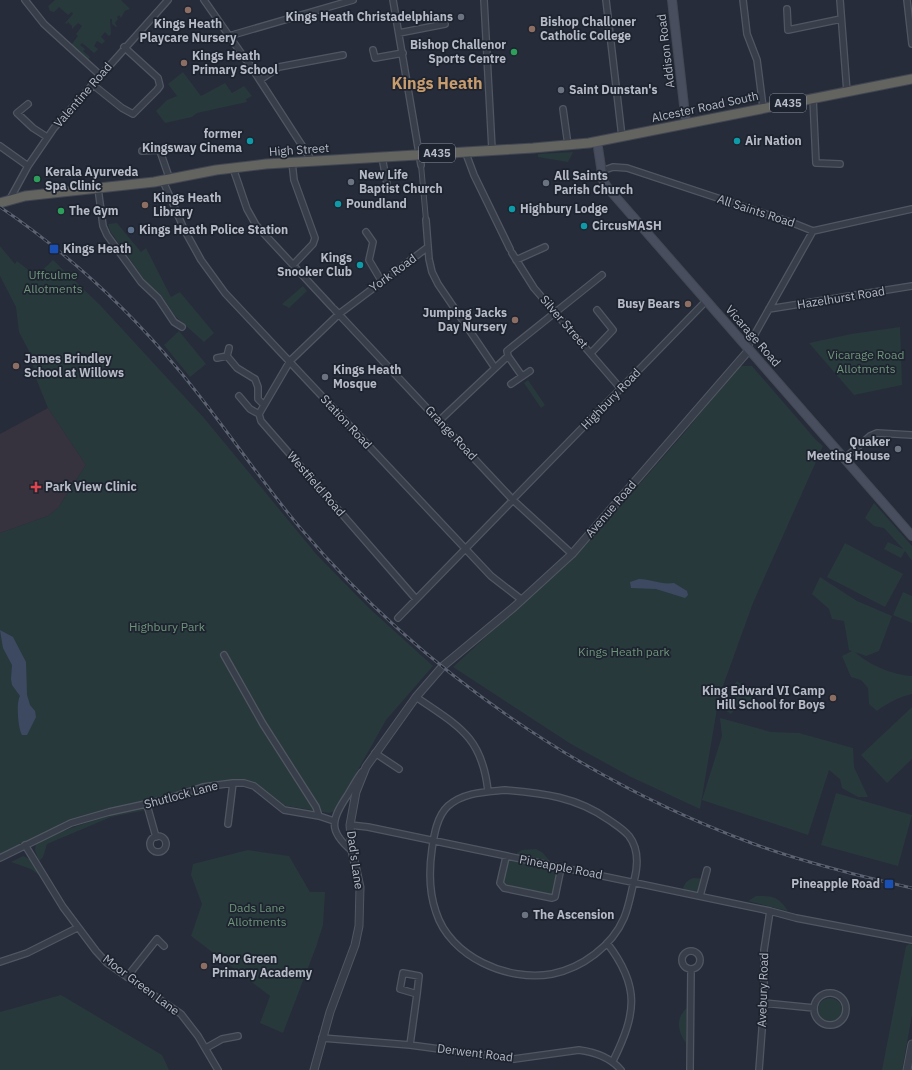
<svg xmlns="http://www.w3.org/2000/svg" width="912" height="1070" viewBox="0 0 912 1070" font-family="'IBM Plex Sans',sans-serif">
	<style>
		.medical { fill: #36333f }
		.green { fill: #28393c }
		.water { fill: #3d4961 }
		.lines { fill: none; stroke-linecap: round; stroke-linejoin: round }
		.pedestrian-casing { stroke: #515762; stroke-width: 6 }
		.minor-casing { stroke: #515762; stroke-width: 8 }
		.tertiary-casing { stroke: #515762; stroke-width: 9 }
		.secondary-casing { stroke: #424853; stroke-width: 10 }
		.trunk-casing { stroke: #414752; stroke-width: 11 }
		.pedestrian { stroke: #393f4a; stroke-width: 4 }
		.minor { stroke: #393f4a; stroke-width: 5.5 }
		.tertiary { stroke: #393f4a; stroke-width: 7 }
		.secondary { stroke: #484e5d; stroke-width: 8 }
		.trunk { stroke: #636360; stroke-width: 9 }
		.rail-casing { stroke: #5c6271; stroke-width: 3 }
		.rail { stroke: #1e242f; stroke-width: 1.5; stroke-dasharray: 4.5; stroke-linecap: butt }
		.education-dot { fill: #8d6e63; stroke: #1e242f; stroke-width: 1.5 }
		.worship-dot { fill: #6b7280; stroke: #1e242f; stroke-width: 1.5 }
		.leisure-dot { fill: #2e9e5b; stroke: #1e242f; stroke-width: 1.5 }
		.culture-dot { fill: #0f9aa8; stroke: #1e242f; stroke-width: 1.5 }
		.service-dot { fill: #5c6f8a; stroke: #1e242f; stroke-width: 1.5 }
		.transit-dot { fill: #1a4fb4; stroke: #1e242f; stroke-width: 1.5 }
		.health-dot { fill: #e0444e; stroke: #1e242f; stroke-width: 1.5 }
		.labels { text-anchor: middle; stroke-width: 3.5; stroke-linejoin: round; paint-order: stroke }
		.shield { fill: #1e242f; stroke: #888d99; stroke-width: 1 }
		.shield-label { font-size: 11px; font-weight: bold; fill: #b5bac6 }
		.poi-label { font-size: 12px; font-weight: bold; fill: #b5bac6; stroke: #1e242f; text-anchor: start }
		.street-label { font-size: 12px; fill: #b5bac6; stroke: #1e242f }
		.park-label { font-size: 12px; fill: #6e947a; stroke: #1e242f }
		.district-label { font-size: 16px; font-weight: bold; fill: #c89c6d; stroke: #1e242f }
	</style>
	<rect width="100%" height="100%" fill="#262c3a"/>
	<path class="medical" d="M48,408L86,465L58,508L48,516L0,533V434Z"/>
	<path class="green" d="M55,0H121L130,9L125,11L121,18L119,15L117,17L118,19L115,23L117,26L116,27L112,24V19H110L111,34L109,36L105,32L101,37L105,41L102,44L97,41L94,46L98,49L94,53L82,43L80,45L85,49L83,51L90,57L88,60L71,45L78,36L76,34L82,26L78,23L72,29V26L68,22L67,24L65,23L73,14L72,12L68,15L59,7L54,12L50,11L48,6Z
		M183,72L201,96L225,83L232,93L244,86L252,96L246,99L247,102L197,113L192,117L165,123L156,111L167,100L177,96L168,84Z
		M573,152L568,162L538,157V154Z
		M117,223L141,252L146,248L171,297L180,292L214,333L204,342L175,316L161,295L146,282L110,231L108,224Z
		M0,246L15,264L17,261L36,276L53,260L100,305L204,418L317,555L369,608L433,666L386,720L335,811L329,813L281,805L252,783L236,780H225L146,802L107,809L71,822L0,854V533L48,516L58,508L86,465L48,408L37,381L29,351L19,332L16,307L0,276Z
		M303,286L307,291L289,308L282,304Z
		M900,327L902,385L854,395L809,343L851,334Z
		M179,331L206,364L190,377L164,345Z
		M739,366H752L816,440L823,446L753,603L719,697L700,809L631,777L571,744L453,667L590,541L685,432Z
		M528,380L545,405L541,408L524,383Z
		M874,503L912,546V561L905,551L901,558L884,549L888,542L903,549L884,528L874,526L865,518Z
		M845,543L903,574L885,607L827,577Z
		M820,577L857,601L892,616L879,651L866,656L855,652C869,665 893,675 912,676V694C899,697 887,703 877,711L869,704L868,688L861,680L851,677L842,656L852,651L849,650L844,621L832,619L829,609L812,594Z
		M903,592L912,596V623L893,615Z
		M737,681L749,690L747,693L755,699L747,709L740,703L731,714L719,706Z
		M912,707V759L887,783L861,755Z
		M720,718L771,732L799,733L853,748L854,767L868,797H858L842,788L840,779L829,770L808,835L702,800L722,736Z
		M836,793L912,815L898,866L821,845Z
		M146,807V810L111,817L47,844L43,857L39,861L35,850L36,843C72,826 107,815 146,807Z
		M536,849L543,853L553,865L516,857L517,853L522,850Z
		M248,850L289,856L310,892H325L323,925L316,947L283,1033L260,1023L270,996L191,936L202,904L191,875L193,864Z
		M23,856L31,860L39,875L31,869L11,862Z
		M507,858L560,869L554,897L504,887L502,882Z
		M694,878L704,879L699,895L682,892C684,884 686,880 694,878Z
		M756,896C773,896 778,896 788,911L748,901Z
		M910,944L912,945V1015L902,1070H882L906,946Z
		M61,995L162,1055L169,1070H0V1012Z
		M818 1010a12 12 0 1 1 24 0a12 12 0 1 1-24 0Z
		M687,1008L686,1043C678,1032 675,1018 687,1008Z"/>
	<path class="water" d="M639,579C651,579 661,585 674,583L687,591L688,595L685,598L656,589L631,588L630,582Z
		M0,630L13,637L26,662L27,695L30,705L35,711L36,717L27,735H22C18,728 16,703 20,696L12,685L11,679L12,665L3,648Z"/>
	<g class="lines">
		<defs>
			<path id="pedestrian" d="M421,165L426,220"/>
			<path id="minor" d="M25,0L44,24L100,75
				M204,0L246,60
				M393,0L421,165
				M484,0L492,149
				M606,0L622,137
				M743,0L747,34L757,60L763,107
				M840,0L847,92
				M907,0L912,44
				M787,9L788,30L841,19
				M399,33L445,24
				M229,36L353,0
				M373,50L375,58L403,53
				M248,62L312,161
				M260,80L279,67L343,55
				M92,84L122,108L133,114L157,90L160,86L158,78L124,47
				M813,98L816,163L840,164
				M28,104L17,113L33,128L47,137
				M563,109L568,145
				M0,146L28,166
				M142,151L158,150L160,151L170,180
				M465,151L474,175L510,249
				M382,157L387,184
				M292,162L294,180L315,238L313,244L293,265
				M233,168L247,209L256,225L332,307
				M602,171L613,167L627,168L793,223L813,231L912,209
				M163,181L184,229
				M98,188L103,226L107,235L141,282L158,298L174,322L182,327
				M10,199L28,166L54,128L168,0
				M426,220L429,259L432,272L438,284L495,368
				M185,231L201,260L225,293L491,576L522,600
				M366,232L373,242L369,260L382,282
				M512,253L534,288L621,389
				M516,260L545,247
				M334,309L513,500L572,554
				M769,309L912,286
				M747,348L813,231
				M591,353L613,330L597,310
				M227,356L237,368L255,379L258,387V399L264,405
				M217,358L227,356L229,348
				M522,376L508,356L507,351L602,275
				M511,384L530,371
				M239,396L250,409L259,414
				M439,421L508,356
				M844,459L870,436L877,433L912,435
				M516,496L706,301
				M416,599L261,421L259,414L290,361L339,314L428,247
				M398,618L513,500
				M224,655L263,724L316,807L319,816
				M416,697C458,726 482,736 488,791
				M375,753L399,769
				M505,790C543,793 577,797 609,820C616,825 623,829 629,836C639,849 638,866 634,881C631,893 629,906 624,918C612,946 582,968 552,974C508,982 450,957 436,912C429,892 429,870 432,849C434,835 437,816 448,806C464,792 485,792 505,790Z
				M147,805L156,837
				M228,824L233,783
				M350,825L368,827L770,911L796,918L912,940
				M150 844a8 8 0 1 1 16 0a8 8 0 1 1-16 0Z
				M25,845L63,907L96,951L107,963L181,1014L198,1036L218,1070
				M352,851C328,831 331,820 347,796C352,788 356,780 362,772
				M506,857L500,883L504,888L552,898L555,897L561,868
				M0,858L71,823L109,812L164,800L203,787L233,783H244L254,786L284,810L319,816L334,821
				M700,896L707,870
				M607,943C641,987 636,1014 613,1061
				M682 960a9 9 0 1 1 18 0a9 9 0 1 1-18 0Z
				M0,962L27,953L77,928
				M127,977L157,939L164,946
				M814 1009a16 16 0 1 1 32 0a16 16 0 1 1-32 0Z
				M764,1003L814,1008
				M322,1038L410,1045L514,1059L579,1050C595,1052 610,1057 621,1070
				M410,1045L417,994L400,989L403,973L419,976L417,994
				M206,1048L222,1039L238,1036
				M690,1070L691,969
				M759,1070L764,1003V950L770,911"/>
			<path id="tertiary" d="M314,1070L330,1012L355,945L359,926L360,887L352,851L350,825L356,792L366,767L416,697L442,667L514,607L572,554L749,350
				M907,1070L912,1044"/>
			<path id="secondary" d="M672,0L686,123
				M597,141L603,180L607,187L912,536"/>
			<path id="trunk" d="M0,203L25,196L154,182L216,170L266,164L533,148L589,143L912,79"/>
		</defs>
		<use href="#pedestrian" class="pedestrian-casing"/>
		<use href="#minor" class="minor-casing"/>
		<use href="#tertiary" class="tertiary-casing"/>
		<use href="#secondary" class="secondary-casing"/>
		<use href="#trunk" class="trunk-casing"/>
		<use href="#pedestrian" class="pedestrian"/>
		<use href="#minor" class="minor"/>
		<use href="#tertiary" class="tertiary"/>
		<use href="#secondary" class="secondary"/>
		<use href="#trunk" class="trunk"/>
		<defs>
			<path id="rail" d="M0,207C66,252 126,307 177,368C221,420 258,478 302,530C422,671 581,780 754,844C806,863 859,876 912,888"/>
		</defs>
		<use href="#rail" class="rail-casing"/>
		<use href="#rail" class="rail"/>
	</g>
	<g class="education-dot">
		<circle cx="188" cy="10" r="4"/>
		<circle cx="532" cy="29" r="4"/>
		<circle cx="184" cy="63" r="4"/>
		<circle cx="145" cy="205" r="4"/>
		<circle cx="688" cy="304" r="4"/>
		<circle cx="515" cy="320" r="4"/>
		<circle cx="16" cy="366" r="4"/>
		<circle cx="833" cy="698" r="4"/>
		<circle cx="204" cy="966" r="4"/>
	</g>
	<g class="worship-dot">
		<circle cx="461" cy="17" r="4"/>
		<circle cx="561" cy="90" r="4"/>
		<circle cx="351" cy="182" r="4"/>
		<circle cx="546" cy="183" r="4"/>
		<circle cx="325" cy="377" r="4"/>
		<circle cx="898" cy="449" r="4"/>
		<circle cx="525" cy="915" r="4"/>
	</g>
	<g class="leisure-dot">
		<circle cx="514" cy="52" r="4"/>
		<circle cx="37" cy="179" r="4"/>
		<circle cx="61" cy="211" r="4"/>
	</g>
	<g class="culture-dot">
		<circle cx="250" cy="141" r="4"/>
		<circle cx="737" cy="141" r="4"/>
		<circle cx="338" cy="204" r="4"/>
		<circle cx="512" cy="209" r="4"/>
		<circle cx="584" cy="226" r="4"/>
		<circle cx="360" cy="265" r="4"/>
	</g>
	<circle class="service-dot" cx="131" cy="230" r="4"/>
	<g class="transit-dot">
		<rect x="49" y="244" width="10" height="10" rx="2"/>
		<rect x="884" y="879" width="10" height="10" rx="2"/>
	</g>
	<path class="health-dot" d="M34 481h4v4h4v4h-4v4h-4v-4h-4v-4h4z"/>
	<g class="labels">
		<g class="shield">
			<rect x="770" y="94" width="36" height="18" rx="3"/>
			<rect x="419" y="144" width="36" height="18" rx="3"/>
		</g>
		<g class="shield-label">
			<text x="788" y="107">A435</text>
			<text x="437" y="157">A435</text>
		</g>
		<g class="poi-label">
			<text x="453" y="21" text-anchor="end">Kings Heath Christadelphians</text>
			<text x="540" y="26">Bishop Challoner<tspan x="540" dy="14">Catholic College</tspan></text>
			<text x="188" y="28" text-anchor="middle">Kings Heath<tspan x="188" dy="14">Playcare Nursery</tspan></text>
			<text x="506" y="49" text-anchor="end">Bishop Challenor<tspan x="506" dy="14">Sports Centre</tspan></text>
			<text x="192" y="60">Kings Heath<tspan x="192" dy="14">Primary School</tspan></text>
			<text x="569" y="94">Saint Dunstan's</text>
			<text x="242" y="138" text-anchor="end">former<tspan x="242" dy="14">Kingsway Cinema</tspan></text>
			<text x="745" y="145">Air Nation</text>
			<text x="45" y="176">Kerala Ayurveda<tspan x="45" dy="14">Spa Clinic</tspan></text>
			<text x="359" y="179">New Life<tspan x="359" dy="14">Baptist Church</tspan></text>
			<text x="554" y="180">All Saints<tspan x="554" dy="14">Parish Church</tspan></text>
			<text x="153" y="202">Kings Heath<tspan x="153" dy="14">Library</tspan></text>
			<text x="346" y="208">Poundland</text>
			<text x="520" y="213">Highbury Lodge</text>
			<text x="69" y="215">The Gym</text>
			<text x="592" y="230">CircusMASH</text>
			<text x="139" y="234">Kings Heath Police Station</text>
			<text x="63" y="253">Kings Heath</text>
			<text x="352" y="262" text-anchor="end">Kings<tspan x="352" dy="14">Snooker Club</tspan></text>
			<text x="680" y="308" text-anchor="end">Busy Bears</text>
			<text x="507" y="317" text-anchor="end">Jumping Jacks<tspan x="507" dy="14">Day Nursery</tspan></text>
			<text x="24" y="363">James Brindley<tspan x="24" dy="14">School at Willows</tspan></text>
			<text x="333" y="374">Kings Heath<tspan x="333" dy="14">Mosque</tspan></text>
			<text x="890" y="446" text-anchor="end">Quaker<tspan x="890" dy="14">Meeting House</tspan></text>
			<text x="45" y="491">Park View Clinic</text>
			<text x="825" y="695" text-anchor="end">King Edward VI Camp<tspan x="825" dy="14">Hill School for Boys</tspan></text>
			<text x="880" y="888" text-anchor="end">Pineapple Road</text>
			<text x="533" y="919">The Ascension</text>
			<text x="212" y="963">Moor Green<tspan x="212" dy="14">Primary Academy</tspan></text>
		</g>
		<g class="street-label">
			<text transform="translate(666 51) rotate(-97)" y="4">Addison Road</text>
			<text transform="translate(83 95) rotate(-49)" y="4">Valentine Road</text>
			<text transform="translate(705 107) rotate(-12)" y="4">Alcester Road South</text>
			<text transform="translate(299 150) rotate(-4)" y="4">High Street</text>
			<text transform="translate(756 211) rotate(18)" y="4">All Saints Road</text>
			<text transform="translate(393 273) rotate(-36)" y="4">York Road</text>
			<text transform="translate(841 298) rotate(-9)" y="4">Hazelhurst Road</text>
			<text transform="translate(564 322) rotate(49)" y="4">Silver Street</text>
			<text transform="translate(753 336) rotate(49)" y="4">Vicarage Road</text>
			<text transform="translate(611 399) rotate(-46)" y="4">Highbury Road</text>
			<text transform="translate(346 422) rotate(47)" y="4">Station Road</text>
			<text transform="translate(451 433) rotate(47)" y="4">Grange Road</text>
			<text transform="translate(316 484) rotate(49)" y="4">Westfield Road</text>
			<text transform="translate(611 509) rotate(-49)" y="4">Avenue Road</text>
			<text transform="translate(181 795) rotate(-15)" y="4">Shutlock Lane</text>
			<text transform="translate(355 860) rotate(82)" y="4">Dad's Lane</text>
			<text transform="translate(561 867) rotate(11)" y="4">Pineapple Road</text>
			<text transform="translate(141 985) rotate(37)" y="4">Moor Green Lane</text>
			<text transform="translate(763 990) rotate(-88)" y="4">Avebury Road</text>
			<text transform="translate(475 1053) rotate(7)" y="4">Derwent Road</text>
		</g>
		<g class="park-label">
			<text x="53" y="279">Uffculme<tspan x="53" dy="14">Allotments</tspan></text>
			<text x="866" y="359">Vicarage Road<tspan x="866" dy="14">Allotments</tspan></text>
			<text x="167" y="631">Highbury Park</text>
			<text x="624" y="656">Kings Heath park</text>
			<text x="257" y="912">Dads Lane<tspan x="257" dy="14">Allotments</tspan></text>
		</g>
		<g class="district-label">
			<text x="437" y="89">Kings Heath</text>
		</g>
	</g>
</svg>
